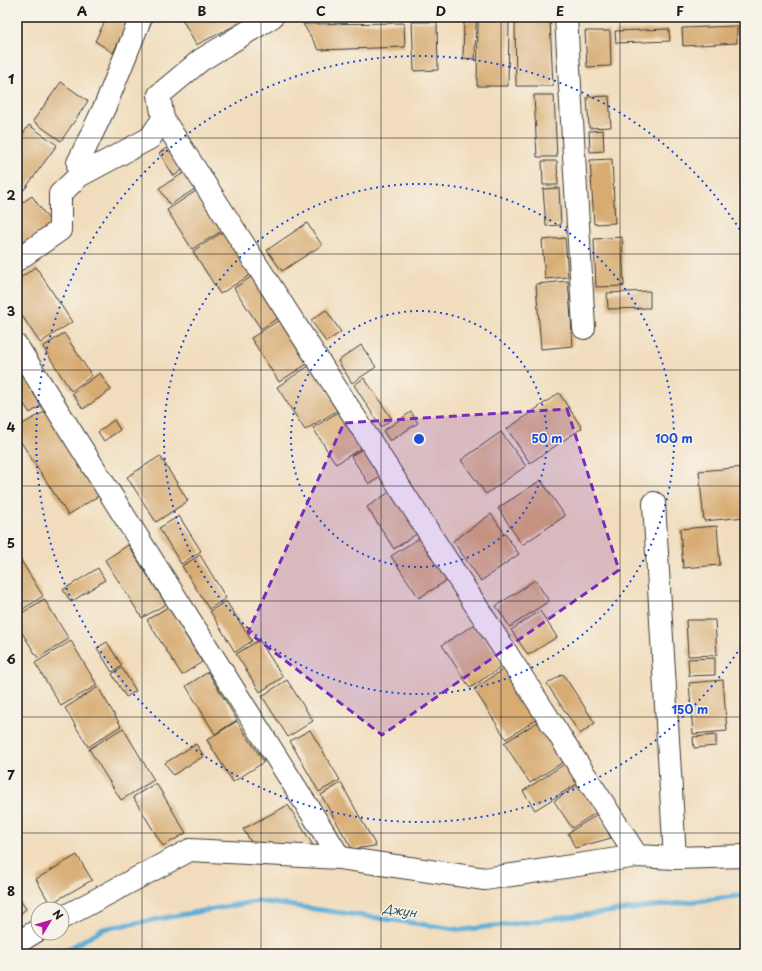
<svg xmlns="http://www.w3.org/2000/svg" width="762" height="971" viewBox="0 0 762 971" font-family="'Playpen Sans',sans-serif">
	<style>
		.lines { fill: none; stroke-linecap: round; stroke-linejoin: round }
		.stream { stroke: #5eadd8; stroke-width: 5 }
		.building { fill: #d7ab72 }
		.minor-casing { stroke: #3c3934; stroke-width: 24 }
		.minor { stroke: #fff; stroke-width: 22 }
		.marked { fill: #7b2cbf; fill-opacity: 0.2; stroke: #7b2cbf; stroke-width: 3; stroke-dasharray: 8 5; stroke-linejoin: round }
		.grid { fill: none; stroke: #1c1c1c; stroke-width: 1; stroke-opacity: 0.55 }
		.ring { fill: none; stroke: #1d4ed8; stroke-width: 2; stroke-dasharray: 2 4 }
		.labels { text-anchor: middle; stroke-width: 3; stroke-linejoin: round; paint-order: stroke }
		.water-label { font-size: 12px; font-style: italic; fill: #365667; stroke: #f7f3e8 }
		.centre { fill: #1d4ed8; stroke: #f7f3e8; stroke-width: 2 }
		.ring-label { font-size: 12px; text-anchor: middle; font-weight: bold; fill: #1d4ed8; stroke: #f7f3e8; stroke-width: 3; stroke-linejoin: round; paint-order: stroke }
		.neatline { fill: none; stroke: #1c1c1c; stroke-width: 1.5 }
		.grid-label { font-size: 13px; text-anchor: middle; font-weight: bold; fill: #1c1c1c }
	</style>
	<rect width="100%" height="100%" fill="#f7f3e8"/>
	<filter id="ink" filterUnits="userSpaceOnUse"><feTurbulence type="fractalNoise" baseFrequency=".025" numOctaves="2"/><feDisplacementMap in="SourceGraphic" scale="8" xChannelSelector="R" yChannelSelector="G"/><feConvolveMatrix kernelMatrix="1 2 1 2 8 2 1 2 1" color-interpolation-filters="sRGB"/></filter>
	<filter id="wash" filterUnits="userSpaceOnUse"><feTurbulence type="fractalNoise" baseFrequency=".012" numOctaves="4" result="noise"/><feDisplacementMap in="SourceGraphic" scale="16" xChannelSelector="R" yChannelSelector="G"/><feGaussianBlur stdDeviation="0.9" result="paint"/><feColorMatrix in="noise" values="0 0 0 0 0 0 0 0 0 0 0 0 0 0 0 0 0 1.4 0 .05"/><feComposite in="paint" operator="in"/></filter>
	<g filter="url(#wash)">
		<rect width="100%" height="100%" fill="#f1ddbd"/>
		<g class="lines">
			<path class="stream" d="M60,954L103,929L258,901L462,930L745,895"/>
		</g>
		<g id="blocks">
			<path class="building" d="M107,17H130L113,53L95,41Z
				M181,17H244L246,20L196,45Z
				M550,20L553,86H516L515,21Z
				M464,21H476L475,59L463,58Z
				M478,21H509L508,86H477Z
				M412,22H437L438,70L414,71Z
				M404,23L405,47L319,50L303,24Z
				M737,26V43L683,46L682,28Z
				M743,27H745V37H744Z
				M669,29L670,41L616,43L615,31Z
				M585,31H610L611,66L587,67Z
				M61,82L88,101L61,141L33,121Z
				M534,95H554L557,157H537Z
				M609,96L611,127L589,128L587,97Z
				M29,125L57,145L24,190L17,184V143Z
				M603,130L604,151L590,152L589,131Z
				M170,146L185,168L174,176L159,153Z
				M612,159L615,223L594,224L590,160Z
				M542,161H557L558,185H543Z
				M187,171L198,187L170,205L159,188Z
				M559,188L561,225L546,226L543,189Z
				M199,189L225,229L192,249L167,210Z
				M32,196L54,227L17,253V206Z
				M307,223L322,245L282,271L267,250Z
				M226,230L253,273L220,294L193,251Z
				M622,237L624,286L596,287L594,239Z
				M565,238L568,277L545,279L542,240Z
				M36,267L72,322L40,343L17,308V280Z
				M254,275L281,316L261,329L234,288Z
				M568,281L573,346L541,349L536,284Z
				M650,291V308L608,309L607,293Z
				M326,310L341,332L326,342L311,320Z
				M283,318L310,362L279,382L251,338Z
				M64,333L92,376L71,391L43,347Z
				M361,345L376,367L352,383L338,361Z
				M312,364L339,409L305,430L277,387Z
				M17,366L42,405L30,413L17,394Z
				M100,373L111,390L83,409L72,393Z
				M364,378L392,419L381,427L354,385Z
				M559,393L582,428L530,463L507,429Z
				M341,410L363,447L336,464L313,428Z
				M46,411L100,495L68,515L17,436V427Z
				M411,412L418,423L390,441L383,431Z
				M114,420L120,430L104,441L98,432Z
				M501,432L526,466L486,494L461,460Z
				M364,448L382,476L369,484L351,456Z
				M160,456L188,501L156,522L127,477Z
				M745,467V517L704,521L699,471Z
				M541,480L565,516L522,545L498,508Z
				M391,491L418,533L394,549L367,507Z
				M491,514L519,554L481,581L453,541Z
				M179,516L201,551L181,564L159,528Z
				M717,526L720,565L683,568L680,529Z
				M421,537L449,579L419,598L391,556Z
				M128,545L166,604L142,618L105,560Z
				M17,554L43,596L17,613Z
				M200,555L226,598L209,609L182,566Z
				M98,568L105,580L71,602L63,590Z
				M535,580L549,601L510,627L496,606Z
				M44,599L69,639L38,658L17,625V616Z
				M226,601L252,641L235,652L210,611Z
				M168,607L202,662L182,675L147,620Z
				M540,611L557,637L528,655L511,630Z
				M686,620H715L717,655L688,656Z
				M475,624L503,666L470,688L442,645Z
				M259,640L283,677L260,692L236,654Z
				M71,641L97,685L61,706L35,663Z
				M107,642L122,666L112,672L97,648Z
				M715,658V675L689,676L688,659Z
				M122,668L136,691L126,697L112,674Z
				M504,669L537,719L506,739L474,689Z
				M208,672L237,720L215,734L186,686Z
				M563,674L595,723L580,734L547,684Z
				M287,680L313,721L288,737L262,696Z
				M723,680L727,731L693,734L689,683Z
				M98,687L121,726L88,747L65,708Z
				M237,721L264,762L233,782L207,740Z
				M539,721L565,761L530,783L504,743Z
				M123,728L154,780L121,800L89,749Z
				M310,730L340,780L319,792L290,741Z
				M716,735V746L694,748L693,737Z
				M196,744L204,756L173,775L165,763Z
				M566,763L578,783L535,810L523,791Z
				M156,783L186,833L163,846L133,797Z
				M341,783L376,846L352,849L321,795Z
				M579,784L597,812L572,828L554,801Z
				M288,805L314,847L253,845L243,829Z
				M598,814L611,838L575,848L568,833Z
				M77,855L92,880L50,904L36,879Z
				M17,895L26,909L17,916Z"/>
		</g>
	</g>
	<g filter="url(#ink)">
		<use href="#blocks" fill-opacity="0" stroke="#3c3934" stroke-width="1"/>
		<g class="lines">
			<defs>
				<path id="minor" d="M566,17L584,328
					M163,119L637,856
					M79,176L78,163L106,104L141,17
					M17,260L60,230V194L79,176L150,138L163,119L159,95L201,60L272,17
					M17,346L340,858
					M654,503L675,858
					M62,918L190,850L340,858L485,879L637,856L675,858L745,856
					M17,943L38,930"/>
			</defs>
			<use href="#minor" class="minor-casing"/>
			<use href="#minor" class="minor"/>
		</g>
	</g>
	<path class="marked" d="M567,409L619,570L382,735L248,632L344,423Z"/>
	<path class="grid" d="M142,17V954M261,17V954M381,17V954M501,17V954M620,17V954M17,138H745M17,254H745M17,370H745M17,486H745M17,601H745M17,717H745M17,833H745"/>
	<g class="ring">
		<circle cx="419" cy="439" r="128"/>
		<circle cx="419" cy="439" r="255"/>
		<path d="M744 642A383 383 0 1 1 744 236"/>
	</g>
	<g class="labels">
		<g class="water-label">
			<text transform="translate(400 911) rotate(8)" y="4">Джун</text>
		</g>
	</g>
	<circle cx="419" cy="439" r="6" class="centre"/>
	<g class="ring-label">
		<text x="547" y="443">50 m</text>
		<text x="674" y="443">100 m</text>
		<text x="690" y="714">150 m</text>
	</g>
	<rect width="762" height="971" fill="none" stroke="#f7f3e8" stroke-width="44"/>
	<g transform="translate(50 921) rotate(52)"><circle r="19" fill="#f7f3e8" stroke="#9f9d96"/>
	<path d="M0-3L7 15L0 10L-7 15Z" fill="#b5179e"/>
	<text y="-6" font-size="11" font-weight="bold" text-anchor="middle" fill="#1c1c1c">N</text>
	</g>
	<rect x="22" y="22" width="718" height="927" class="neatline"/>
	<g class="grid-label">
		<text x="82" y="16">A</text>
		<text x="202" y="16">B</text>
		<text x="321" y="16">C</text>
		<text x="441" y="16">D</text>
		<text x="560" y="16">E</text>
		<text x="680" y="16">F</text>
		<text x="11" y="84">1</text>
		<text x="11" y="200">2</text>
		<text x="11" y="316">3</text>
		<text x="11" y="432">4</text>
		<text x="11" y="548">5</text>
		<text x="11" y="664">6</text>
		<text x="11" y="780">7</text>
		<text x="11" y="896">8</text>
	</g>
</svg>
